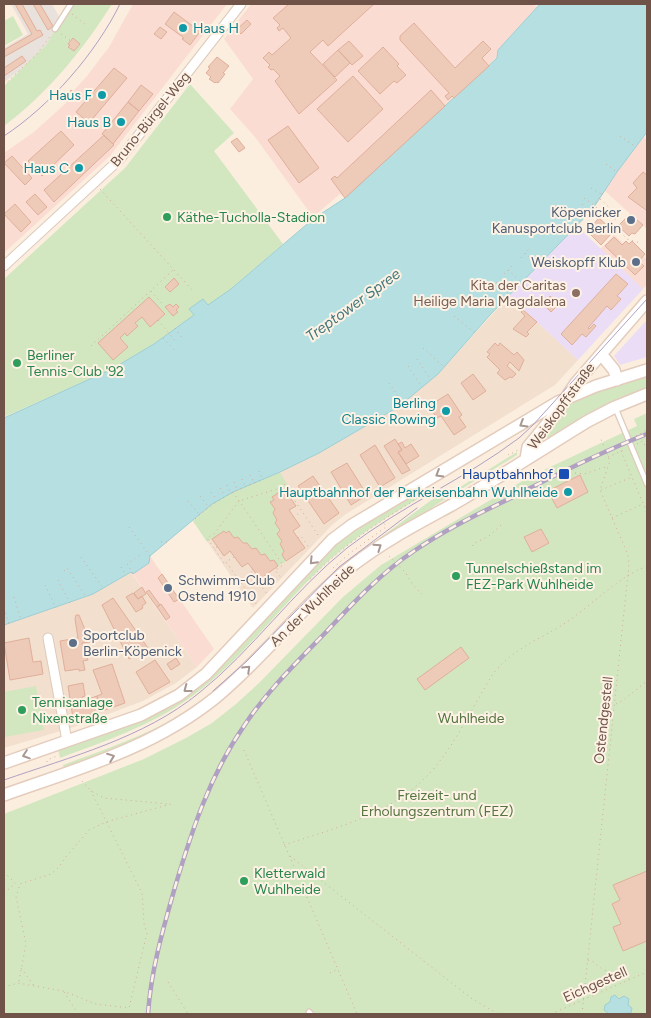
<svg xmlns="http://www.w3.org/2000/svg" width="651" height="1018" viewBox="0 0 651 1018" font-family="Figtree,sans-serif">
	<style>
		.residential { fill: #f2dfce }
		.commercial { fill: #fbdcd3 }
		.industrial { fill: #e9e1db }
		.education { fill: #ebddf6 }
		.green { fill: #d2e7bf }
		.water { fill: #b6dfe2; stroke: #9ccfd4 }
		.building { fill: #eecab8; stroke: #e0af9a }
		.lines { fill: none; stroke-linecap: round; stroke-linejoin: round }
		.lane-casing { stroke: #decabc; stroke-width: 7 }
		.street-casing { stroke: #decabc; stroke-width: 11 }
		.secondary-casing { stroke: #e4ccbc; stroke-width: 14 }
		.path { stroke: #d3ad9c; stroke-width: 1; stroke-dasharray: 1 4; stroke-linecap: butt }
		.lane { stroke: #fff; stroke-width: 4.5 }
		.street { stroke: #fff; stroke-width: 9 }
		.secondary { stroke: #fff; stroke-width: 11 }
		.tram { stroke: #b0a0c2; stroke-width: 1 }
		.rail-casing { stroke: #b0a0c2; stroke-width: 4.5 }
		.rail { stroke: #fef2e5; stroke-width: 2.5; stroke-dasharray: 8; stroke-linecap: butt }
		.oneway { stroke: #a99892 }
		.culture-dot { fill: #0f9aa8; stroke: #fef2e5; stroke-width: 2 }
		.leisure-dot { fill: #2e9e5b; stroke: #fef2e5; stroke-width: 2 }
		.service-dot { fill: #5c6f8a; stroke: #fef2e5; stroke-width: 2 }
		.education-dot { fill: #8d6e63; stroke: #fef2e5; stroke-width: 2 }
		.transit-dot { fill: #1a4fb4; stroke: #fef2e5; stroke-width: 2 }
		.labels { text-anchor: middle; stroke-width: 4; stroke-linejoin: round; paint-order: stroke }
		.culture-label { font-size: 14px; fill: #0d838f; stroke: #fef2e5; text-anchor: end }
		.street-label { font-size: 14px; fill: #6f5349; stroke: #fef2e5 }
		.service-label { font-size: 14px; fill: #4e5e75; stroke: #fef2e5; text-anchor: end }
		.leisure-label { font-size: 14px; fill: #27864d; stroke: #fef2e5; text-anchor: start }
		.education-label { font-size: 14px; fill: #785e54; stroke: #fef2e5; text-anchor: end }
		.transit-label { font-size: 14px; fill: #164399; stroke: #fef2e5; text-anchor: end }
		.park-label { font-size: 14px; fill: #547542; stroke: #fef2e5 }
		.water-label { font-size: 15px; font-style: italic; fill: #41777b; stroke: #fef2e5 }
	</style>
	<rect width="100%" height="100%" fill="#fbeedf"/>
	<path class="residential" d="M509,296L578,360L555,385L346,514L332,525L253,608L193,521L233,492L280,472L319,453L393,410L438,374Z
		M131,572L197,667L176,683L143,701L74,727L4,748V625L93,594Z"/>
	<path class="commercial" d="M133,4H227L110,156L4,253V153L34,132L66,103L65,100L87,76L109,47Z
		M251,4H532L537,7L498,50L497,57L345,198L340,194L313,217L255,137L230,109L253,79L224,39Z
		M644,137L647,141V229L605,191L617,172Z
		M614,235L623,243L626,241L629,244L632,241L645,254L643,256L647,260V285L643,289L600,249Z
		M150,556L214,649L197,667L133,574L149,563Z"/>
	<path class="industrial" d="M11,4H52L62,22L46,45L23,68L4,82V48L28,34Z"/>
	<path class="education" d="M577,226L643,289L578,360L509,296Z
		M647,320V357L620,365L614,356Z"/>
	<path class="green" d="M72,4H112C83,50 48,93 4,126V86L46,45Z
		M13,16L23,35L4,46V21Z
		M190,84L234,133L214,151L283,244L231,289L208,306L190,308L194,315L154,344L112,369L4,417V279L125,168Z
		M647,375V389L585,417L538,445L537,444L570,402L589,394Z
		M647,413V1014H4V814L144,759L186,738L212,723L236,704L259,683L343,597L381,565L529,477L637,426L634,419Z
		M517,452V455L442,501L343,568L341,567L430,501L441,494L444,497Z
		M280,472L288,486L272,497L274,500L271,502L275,509L273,513L277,520L275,523L280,530L278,531L282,541L280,544L284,551L282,555L286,561L278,566L274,560L270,561L265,554L261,555L254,548L252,549L247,543H243L238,537L234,538L224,531L207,542L193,521L212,504L233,492Z
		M426,487L429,492C392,514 355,536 323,566C279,608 241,661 191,697C151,726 105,741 60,758L58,749C104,733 149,720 190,693L334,545L354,529Z
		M261,650L204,702L149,736L64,770L63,765C103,750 143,737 180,715C210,697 235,673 261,650Z
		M36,686L44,730L4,737V692Z"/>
	<path class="water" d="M540,4H647V132L617,172L592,210L490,315L438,374L403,403L393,410L319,453L280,472L233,492L212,504L150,556L149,563L133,574L131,572L93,594L4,625V418L112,369L154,344L194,315L189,309L203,299L208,305L231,289L313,219L345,198L497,58L498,50Z
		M615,995L619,999L624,996L629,999L628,1005L632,1008L631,1013L609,1014L604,1010L605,1005L610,1002L611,997Z"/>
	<path class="building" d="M15,4H22L37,31L40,30L43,35L4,57V50L32,34Z
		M33,4H40L53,26L48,30Z
		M289,4H374L328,46L323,40L310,52L337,80L299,114L275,81L280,76L273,69L271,70L268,67L270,65L263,58L269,52L272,55L291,38L283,28L279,31L277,28L280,25L273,18Z
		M174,12L198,30L199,27L202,29L190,45L182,39L184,38L165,24Z
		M247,20L251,24L241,34L239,32L237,34L235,31Z
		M414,23L455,68L483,41L491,49L482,58L489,66L454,98L452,96L448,100L445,96L449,93L400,40V36Z
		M160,27L167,32L161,39L154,34Z
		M73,38L80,44L74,51L68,47L70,45L68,44Z
		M349,41L363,56L352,65L338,50Z
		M383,47L399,64L397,66L406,75L397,83L394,81L380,94L358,71Z
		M338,50L350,63L335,77L323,64Z
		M22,56L26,61L4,76V68Z
		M217,57L229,66L223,73L225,74L218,83L216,82L215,83L209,79L211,77L206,73L210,68L208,67Z
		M114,68L127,78L89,123L76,112Z
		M353,76L383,109L348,142L317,109Z
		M141,85L153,94L139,111L128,102Z
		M71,90L77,95L72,101L66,96Z
		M431,90L445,106L345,198L331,179L335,176L337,178Z
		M128,102L139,111L113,144L102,134Z
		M288,126L319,168L299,183L268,140Z
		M61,131L74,145L42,176L28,161Z
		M104,135L114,145L54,202L44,190Z
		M237,138L245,148L239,152L231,142Z
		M12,156L32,178L25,185L4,163Z
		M643,172L647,175V209L646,210L628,197L637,188L633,183Z
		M35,194L47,207L38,215L26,202Z
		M15,204L31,222L21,232L4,214Z
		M630,214L643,225L635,234L632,233L629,236L618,226Z
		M599,218L610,228L608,231L611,234L601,245L587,231Z
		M614,237L622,245L626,241L629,244L632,241L645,254L639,261L644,266L635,275L605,246Z
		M616,274L628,284L617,296L621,299L611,310L607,306L588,328L589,329L594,324L596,326L586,337L582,334L572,345L561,334Z
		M174,278L179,284L170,292L165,287Z
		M550,296L557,302L554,305L556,307L551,312L541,302L546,297L548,299Z
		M149,297L165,314L150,327L142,317L135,323L138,326L127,336L125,333L120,338L128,347L113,360L98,343Z
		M170,304L173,307L176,304L179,307L176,310L178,312L173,316L165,307Z
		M523,310L537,322L527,332L529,334L526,337L513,329L525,316L521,312Z
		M495,343L498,346L500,343L514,355L517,352L524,360L519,371L510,362L507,366L516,374L512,378L510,377L505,380L497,373L500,370L487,357L490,354L487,352Z
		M473,374L486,391L473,400L461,383Z
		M448,394L462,415L459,417L466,427L454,435L441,416L437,418L429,406Z
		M395,439L402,450L398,452L410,470L402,474L384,446Z
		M402,442L405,448L411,444L419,456L406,464L398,452L402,450L398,444Z
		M375,445L395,478L380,487L360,455Z
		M347,463L367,495L351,505L331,472Z
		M580,475L588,492L557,508L548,491Z
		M313,476L339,513L324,524L298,486Z
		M284,489L296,506L289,510L300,526L293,531L305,548L286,561L282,555L284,551L280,544L282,541L277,534L280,530L275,523L277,520L273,513L275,509L270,502L274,500L272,497Z
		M541,529L549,543L532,552L524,537Z
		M224,531L226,533L229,531L234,538L238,537L243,543H247L252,549L256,548L261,555L265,554L270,561L274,560L278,566L260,579L248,563L242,567L230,551L224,556L212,539Z
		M162,574L179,599L174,602L158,578Z
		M142,587L146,594L138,599L134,593Z
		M149,590L160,605L157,607L146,592Z
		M133,593L138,599L142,596L146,603L142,606L143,608L136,612L126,597Z
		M113,598L148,648L129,659L102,605Z
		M161,604L170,617L166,620L157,607Z
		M76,615H79L90,642L82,643L84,652H86L88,660L83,661L85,670L79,671V669L65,671L60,641L78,638L75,619Z
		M29,638L33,662L41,661L43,674L10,680L4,643Z
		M461,647L469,658L425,690L417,679Z
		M176,658L180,664L171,670L167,664Z
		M155,660L170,682L149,694L136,672Z
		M112,664L125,703L102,711L97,696L102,694L93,670Z
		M83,683L85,696L82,697L83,701L97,696L102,711L76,720L73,718L68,686Z
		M647,871V941L623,951L613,927L621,924L612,904L620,900L613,885Z"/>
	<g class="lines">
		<defs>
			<path id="lane" d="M55,29L71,4
				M615,407L647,484
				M309,1012L311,1014"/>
			<path id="street" d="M4,266L120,159L241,4
				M48,638L67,741"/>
			<path id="secondary" d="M601,354L614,370L617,380
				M526,459L528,447L556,413L576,383L647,301
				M4,763L141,715L179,695L206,674L332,540L352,525L558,402L596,386L647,370
				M4,795C77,769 153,748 215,698C265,657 303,604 353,565C384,541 417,524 450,506C497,479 542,449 588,421L615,407L647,394"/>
		</defs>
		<use href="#lane" class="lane-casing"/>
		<use href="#street" class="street-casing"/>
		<use href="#secondary" class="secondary-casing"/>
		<path class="path" d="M96,4L100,6
			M72,14L86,25
			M61,34L71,41
			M4,85L37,54L51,35
			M620,136L636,147
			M606,164L617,172
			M591,188L601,194
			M100,189L194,292
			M584,198L595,206L627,239L640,243
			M600,199L619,216L611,223
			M582,204L588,211
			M576,225L591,209L604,191
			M525,253L538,266
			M521,258L529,249
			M508,270L522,283
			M504,274L513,265
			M496,282L510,295
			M151,291L164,306
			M454,316L475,333
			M158,320L176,342
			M175,328L182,338
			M163,338L175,351
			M91,346L173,270
			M423,348L444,367
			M417,359L431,380
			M408,366L422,387
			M389,383L403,403
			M636,436L647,430
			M637,444L643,441L647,450
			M621,451L647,513
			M508,454L509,455L518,450
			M608,457L626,449
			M259,471L262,479
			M575,473L584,474L608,466
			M250,475L254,482
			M242,479L245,486
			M234,482L237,489
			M227,485L230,492
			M220,488L225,496
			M601,490L632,477
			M211,492L217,500
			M233,492L283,565L275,570L282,579
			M200,496L208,506
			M289,497L291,495L320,538
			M188,501L199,514
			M293,517L301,512
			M612,518L643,504
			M195,519C218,498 236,490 264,479
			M129,527L150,556
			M298,538L301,536L310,549
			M161,542H167
			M473,546V544L489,536L501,525
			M217,547L214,548L224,563L226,562
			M214,548L207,538L214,534L239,501L280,488L285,484L291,495
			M389,556L405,572L413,585L422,594
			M81,557L103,588
			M234,557L226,562L257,605
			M121,567L126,575
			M333,568L350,553L386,527L382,520
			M253,569L250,570L267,594
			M64,571L67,568L86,597
			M133,573L127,564L140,555
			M310,579C344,544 383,519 425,494
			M58,580L70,603
			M45,585L56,608
			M14,597L21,620
			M4,608L9,624
			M616,704L622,701L647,681
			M244,750L357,1014
			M47,762V760L57,756
			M82,781L91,791L104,798L168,804
			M284,845C329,830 377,818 414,788C443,764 458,734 476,703C482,693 487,683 493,674C513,648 541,639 567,622C593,604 617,578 647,566
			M290,856L471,998L498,1014
			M4,872L16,884H19
			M4,893L15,884
			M588,960L592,961L602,969L629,979
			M21,968L35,987
			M330,973L338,969
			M19,981L26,944L16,897L20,884L51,874L59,867L65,858L89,830L106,822L171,804
			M168,982L188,1014
			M4,987L18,983L63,991L96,1004L129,1008L147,933L144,924L142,893L91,791
			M64,992L78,1014
			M551,1014L647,972
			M582,1014L629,564L628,555L600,490L610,461L600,437"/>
		<use href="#lane" class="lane"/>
		<use href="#street" class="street"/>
		<use href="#secondary" class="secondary"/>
		<path class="tram" d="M4,136C50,106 96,53 120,4
			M213,691L247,661L339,567L417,508
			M4,780C70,757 144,738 199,693C253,650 293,591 347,548C401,506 465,479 519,438L533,425L647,299"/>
		<defs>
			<path id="rail" d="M148,1014C151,970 163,929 175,887C192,830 210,775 244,726C267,691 298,661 327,631C354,602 381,573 414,551C443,531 475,515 507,500C553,476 599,453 647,434"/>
		</defs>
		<use href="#rail" class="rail-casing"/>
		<use href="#rail" class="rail"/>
	</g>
	<defs><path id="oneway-chevron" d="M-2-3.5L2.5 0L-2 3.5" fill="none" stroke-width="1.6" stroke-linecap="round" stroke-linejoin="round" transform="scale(1.25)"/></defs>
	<g class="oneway">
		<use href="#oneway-chevron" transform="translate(523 424) rotate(149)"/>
		<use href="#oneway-chevron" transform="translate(439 474) rotate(149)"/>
		<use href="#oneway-chevron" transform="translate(378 547) rotate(-34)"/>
		<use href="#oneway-chevron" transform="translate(313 561) rotate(134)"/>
		<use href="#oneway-chevron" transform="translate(247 669) rotate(-44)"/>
		<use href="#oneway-chevron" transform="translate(187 689) rotate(143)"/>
		<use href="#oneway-chevron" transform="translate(26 755) rotate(161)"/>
		<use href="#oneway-chevron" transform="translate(111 757) rotate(-21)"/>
	</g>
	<g class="culture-dot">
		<circle cx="183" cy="28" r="5"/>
		<circle cx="102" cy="95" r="5"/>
		<circle cx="121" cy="122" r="5"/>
		<circle cx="79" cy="168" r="5"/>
		<circle cx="446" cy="411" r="5"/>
		<circle cx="568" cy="492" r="5"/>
	</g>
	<g class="leisure-dot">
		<circle cx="167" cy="217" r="5"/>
		<circle cx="17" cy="363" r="5"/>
		<circle cx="456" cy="576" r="5"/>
		<circle cx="22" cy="710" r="5"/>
		<circle cx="244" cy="881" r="5"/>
	</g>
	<g class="service-dot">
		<circle cx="631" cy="220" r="5"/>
		<circle cx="636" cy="262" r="5"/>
		<circle cx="168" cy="588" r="5"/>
		<circle cx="73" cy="643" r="5"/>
	</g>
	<circle class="education-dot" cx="576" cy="293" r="5"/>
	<rect class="transit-dot" x="558" y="468" width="12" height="12" rx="2.5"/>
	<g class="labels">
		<g class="culture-label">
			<text x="193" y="33" text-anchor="start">Haus H</text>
			<text x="92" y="100">Haus F</text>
			<text x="111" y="127">Haus B</text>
			<text x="69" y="173">Haus C</text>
			<text x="436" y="408">Berling<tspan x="436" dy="16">Classic Rowing</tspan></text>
			<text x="558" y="497">Hauptbahnhof der Parkeisenbahn Wuhlheide</text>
		</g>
		<g class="street-label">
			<text transform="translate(150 119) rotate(-51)" y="5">Bruno-Bürgel-Weg</text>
			<text transform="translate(561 406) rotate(-54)" y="5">Weiskopffstraße</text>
			<text transform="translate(312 605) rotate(-44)" y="5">An der Wuhlheide</text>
			<text transform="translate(603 720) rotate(-84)" y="5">Ostendgestell</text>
			<text transform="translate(595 984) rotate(-24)" y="5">Eichgestell</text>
		</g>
		<g class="service-label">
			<text x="621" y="217">Köpenicker<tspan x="621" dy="16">Kanusportclub Berlin</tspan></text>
			<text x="626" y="267">Weiskopff Klub</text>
			<text x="178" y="585" text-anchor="start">Schwimm-Club<tspan x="178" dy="16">Ostend 1910</tspan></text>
			<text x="83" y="640" text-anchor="start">Sportclub<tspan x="83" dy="16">Berlin-Köpenick</tspan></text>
		</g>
		<g class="leisure-label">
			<text x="177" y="222">Käthe-Tucholla-Stadion</text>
			<text x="27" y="360">Berliner<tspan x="27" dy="16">Tennis-Club '92</tspan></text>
			<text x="466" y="573">Tunnelschießstand im<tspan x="466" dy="16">FEZ-Park Wuhlheide</tspan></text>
			<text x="32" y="707">Tennisanlage<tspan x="32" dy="16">Nixenstraße</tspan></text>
			<text x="254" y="878">Kletterwald<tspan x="254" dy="16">Wuhlheide</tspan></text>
		</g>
		<g class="education-label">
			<text x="566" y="290">Kita der Caritas<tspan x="566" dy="16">Heilige Maria Magdalena</tspan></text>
		</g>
		<g class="transit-label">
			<text x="553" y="479">Hauptbahnhof</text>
		</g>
		<g class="park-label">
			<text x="471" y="723">Wuhlheide</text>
			<text x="437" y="800">Freizeit- und<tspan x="437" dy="16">Erholungszentrum (FEZ)</tspan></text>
		</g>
		<g class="water-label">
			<text transform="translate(353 305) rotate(-36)" y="5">Treptower Spree</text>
		</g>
	</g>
	<rect width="651" height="1018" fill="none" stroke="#6f5349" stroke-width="10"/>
</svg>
